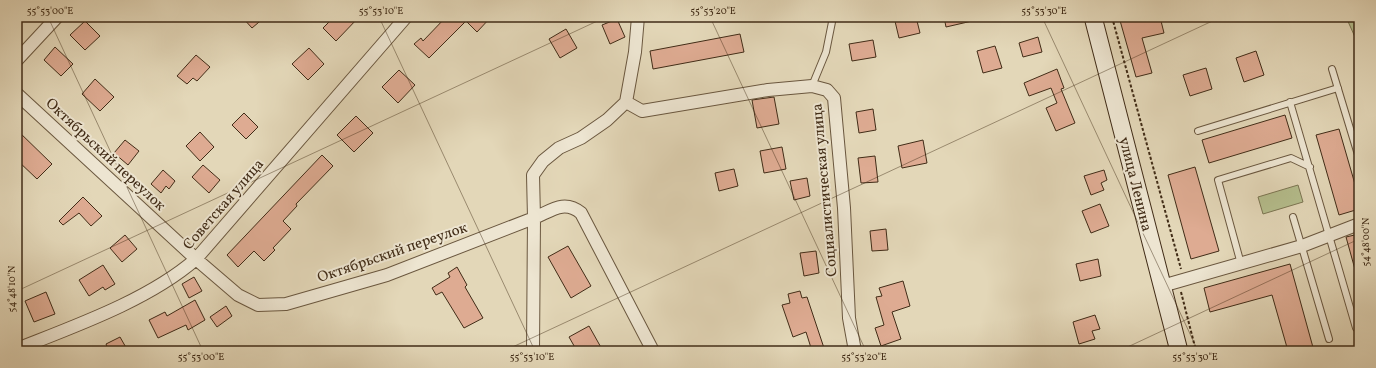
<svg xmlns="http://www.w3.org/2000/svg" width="1376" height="368" viewBox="0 0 1376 368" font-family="Vollkorn,serif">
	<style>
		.green { fill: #b5be8d; stroke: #7b7552 }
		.building { fill: #deab92; stroke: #412c17 }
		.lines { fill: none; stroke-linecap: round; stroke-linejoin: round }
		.service-casing { stroke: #6a573f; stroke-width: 8 }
		.minor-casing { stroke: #6a573f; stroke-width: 14 }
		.secondary-casing { stroke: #412c17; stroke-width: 19 }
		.path { stroke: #412c17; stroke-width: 2; stroke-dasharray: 3 2; stroke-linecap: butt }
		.service { stroke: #ede5d1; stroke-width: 6 }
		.minor { stroke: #ede5d1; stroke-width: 12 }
		.secondary { stroke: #ede5d1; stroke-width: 17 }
		.ticks { fill: none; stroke: #412c17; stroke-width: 1; stroke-opacity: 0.45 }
		.labels { text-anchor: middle; stroke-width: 4; stroke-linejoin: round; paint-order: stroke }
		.street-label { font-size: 15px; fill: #412c17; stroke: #ede5d1 }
		.neatline { fill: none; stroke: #412c17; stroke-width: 1.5 }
		.ticks-label { font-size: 10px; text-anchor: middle; fill: #412c17 }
	</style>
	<rect width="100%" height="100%" fill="#e3d7b8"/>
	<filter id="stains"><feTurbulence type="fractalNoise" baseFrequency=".005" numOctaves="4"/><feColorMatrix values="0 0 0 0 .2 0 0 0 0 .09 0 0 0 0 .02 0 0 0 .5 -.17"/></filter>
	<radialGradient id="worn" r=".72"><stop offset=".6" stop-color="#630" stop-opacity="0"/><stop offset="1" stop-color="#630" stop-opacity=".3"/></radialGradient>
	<path class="green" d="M1346,17H1359V46Z
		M1298,185L1303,202L1263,214L1258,197Z"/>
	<path class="building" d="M242,17H265L252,28Z
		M334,17H359L336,41L323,28Z
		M446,17H491L477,32L466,21L429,58L414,44L421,38L423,41Z
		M894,17H916L920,33L899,38Z
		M944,17H971L972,21L946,27Z
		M1119,17H1160L1164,33L1142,38L1152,73L1136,77Z
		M617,19L625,37L610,44L602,25Z
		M85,21L100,36L85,50L70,35Z
		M566,29L577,48L560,58L549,39Z
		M740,34L744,52L653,69L650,51Z
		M1038,37L1042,52L1023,57L1019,43Z
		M873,40L876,57L852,61L849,44Z
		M995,46L1002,68L983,73L977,51Z
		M55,47L73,64L61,76L44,60Z
		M309,48L324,64L308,80L292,64Z
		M1256,51L1264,75L1244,82L1236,58Z
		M196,55L210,67L197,81L193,78L187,84L177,76Z
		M1206,68L1212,89L1190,96L1183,75Z
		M1057,69L1064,88L1061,89L1075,123L1056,131L1046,108L1057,103L1051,88L1029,96L1024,83Z
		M399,70L415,85L398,103L382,87Z
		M95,79L114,97L100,111L82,94Z
		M774,97L779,124L757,128L752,100Z
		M873,109L876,130L859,133L856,112Z
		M244,113L258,127L246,139L232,125Z
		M1285,115L1292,138L1209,163L1202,140Z
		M356,116L373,133L354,152L337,135Z
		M1339,129L1359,198V209L1339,215L1316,135Z
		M17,130L52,164L37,179L17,160Z
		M200,132L214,147L200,161L186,146Z
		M125,140L139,151L128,165L114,153Z
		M923,140L927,163L902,168L898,146Z
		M782,147L786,169L764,173L760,151Z
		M322,155L333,166L296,204L297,206L283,221L291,229L273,248L275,250L264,261L254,251L238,267L227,255Z
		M875,156L878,182L861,183L858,158Z
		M203,165L220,180L209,193L192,177Z
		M1195,167L1219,251L1191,259L1168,175Z
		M734,169L738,186L719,191L715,173Z
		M163,170L175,181L169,189L166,186L161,193L151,184Z
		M1104,170L1107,180L1101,183L1104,190L1091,195L1084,176Z
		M807,178L810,196L794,200L790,181Z
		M83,197L102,216L91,226L79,213L63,225L59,221Z
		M1100,204L1109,226L1091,233L1082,211Z
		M886,229L888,250L872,251L870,231Z
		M1359,234V273H1356L1346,237Z
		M125,235L137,249L122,262L110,248Z
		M568,246L591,286L571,298L548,257Z
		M816,251L819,273L804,276L800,253Z
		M1098,259L1101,276L1080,281L1076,264Z
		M1290,264L1314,351H1288L1272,295L1210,312L1204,288Z
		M103,265L115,284L105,290L103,287L89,296L79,280Z
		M457,267L467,285L465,287L483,318L464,328L442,292L436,295L432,288L450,277L448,273Z
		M194,277L202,291L189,298L182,284Z
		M903,281L910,306L892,312L901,339L881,346L875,328L884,325L876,297L882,296L879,288Z
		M800,291L802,298L807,297L825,351H812L806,332L793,337L782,305L790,303L788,294Z
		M46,292L55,314L34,322L25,301Z
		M195,300L205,320L188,330L186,325L158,338L149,320L165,312L167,316Z
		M226,306L232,316L217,327L210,317Z
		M1095,315L1100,329L1092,331L1095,339L1079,344L1073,322Z
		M589,326L603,351H577L569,337Z
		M120,337L128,351H109L106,344Z"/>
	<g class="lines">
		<defs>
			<path id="service" d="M1332,69L1359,158
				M812,86L826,52L833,17
				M1290,102L1356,328L1359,331
				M1198,131L1338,88
				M1293,217L1329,339
				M1241,264L1218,180L1291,158L1310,167"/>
			<path id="minor" d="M17,60L57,17
				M17,94L196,259L238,295L258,305L286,304L387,275L534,218L533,175L543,161L559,148L581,138L607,120L626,102L635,52L638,17
				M626,102L642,111L768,90L812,86L827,90L834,98L844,208L849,318L855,351
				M1162,286L1302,246L1359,224
				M17,349C75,326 149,300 196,259L406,17
				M533,351L534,218C551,211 564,199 581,213L653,351"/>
			<path id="secondary" d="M1093,17L1179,351"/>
		</defs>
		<use href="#service" class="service-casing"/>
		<use href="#minor" class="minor-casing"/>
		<use href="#secondary" class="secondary-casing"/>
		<path class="path" d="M1112,17L1181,269
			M1181,292L1196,351"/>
		<use href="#service" class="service"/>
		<use href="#minor" class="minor"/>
		<use href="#secondary" class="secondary"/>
	</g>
	<path class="ticks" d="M48,17L203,351M379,17L535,351M710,17L866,351M1042,17L1198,351M17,291L606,17M504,351L1221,17M1119,351L1359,239"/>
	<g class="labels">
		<g class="street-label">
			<text transform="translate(106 154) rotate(43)" y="5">Октябрьский переулок</text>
			<text transform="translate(1136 184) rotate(76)" y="5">улица Ленина</text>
			<text transform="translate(824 190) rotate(-95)" y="5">Социалистическая улица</text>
			<text transform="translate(223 204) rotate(-49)" y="5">Советская улица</text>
			<text transform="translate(392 252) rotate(-19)" y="5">Октябрьский переулок</text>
		</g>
	</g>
	<rect width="1376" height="368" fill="none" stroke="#e3d7b8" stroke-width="44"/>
	<rect x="22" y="22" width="1332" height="324" class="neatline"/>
	<g class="ticks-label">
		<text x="50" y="14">55°53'00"E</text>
		<text x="381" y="14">55°53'10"E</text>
		<text x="713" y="14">55°53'20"E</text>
		<text x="1044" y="14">55°53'30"E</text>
		<text transform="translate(1365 242) rotate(-90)" y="4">54°48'00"N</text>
		<text transform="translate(11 289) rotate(-90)" y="4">54°48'10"N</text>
		<text x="201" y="360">55°53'00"E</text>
		<text x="532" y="360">55°53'10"E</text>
		<text x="864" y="360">55°53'20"E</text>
		<text x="1195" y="360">55°53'30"E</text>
	</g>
	<rect width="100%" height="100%" filter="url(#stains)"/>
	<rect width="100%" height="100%" fill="url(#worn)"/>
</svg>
